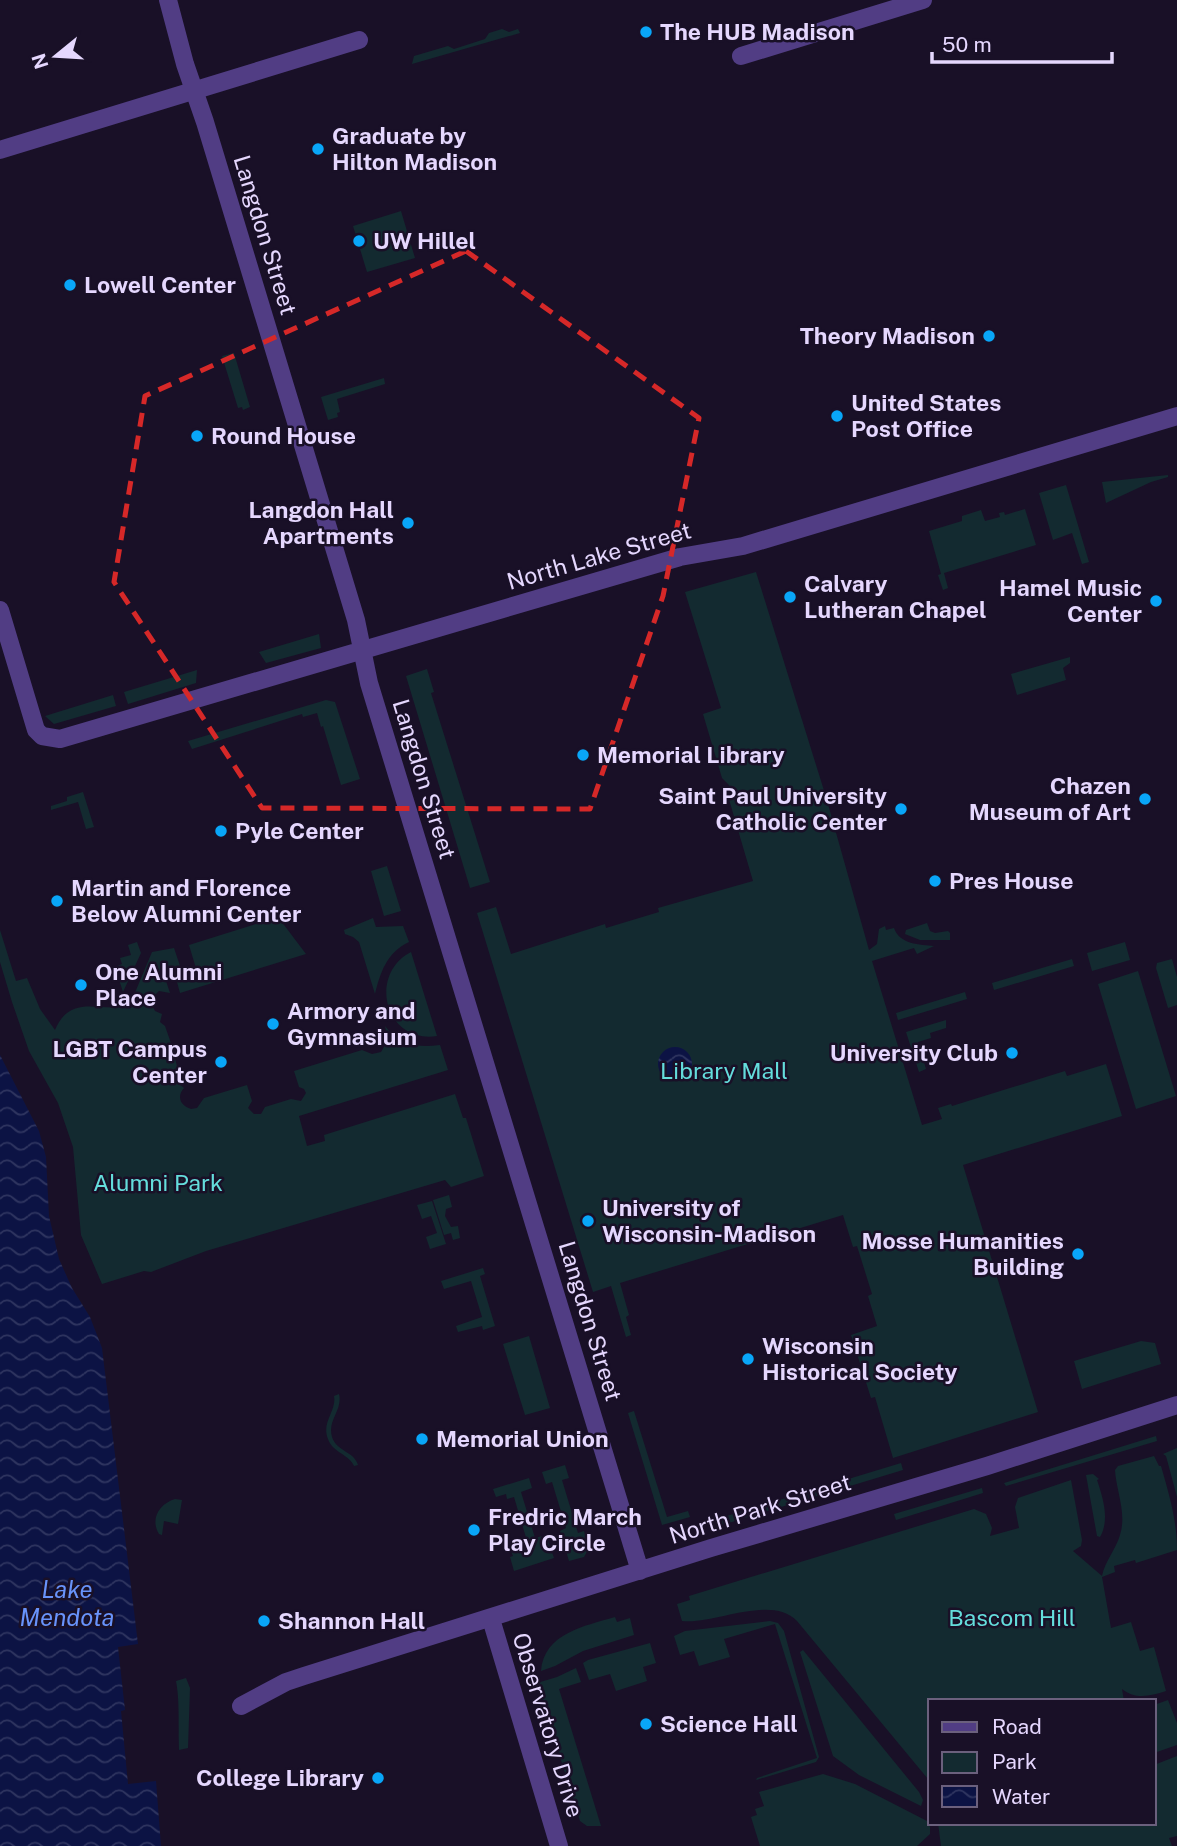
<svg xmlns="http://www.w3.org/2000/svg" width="1177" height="1846" viewBox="0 0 1177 1846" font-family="'Public Sans',sans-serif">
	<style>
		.green { fill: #132a30 }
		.water { fill: url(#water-waves) }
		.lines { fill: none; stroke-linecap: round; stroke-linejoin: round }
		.minor { stroke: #513d84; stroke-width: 18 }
		.marked { fill: none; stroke: #d62828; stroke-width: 5; stroke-dasharray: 14 9; stroke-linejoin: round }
		.poi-dot { fill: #09a6f8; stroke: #191027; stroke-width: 2.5 }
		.labels { text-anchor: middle; stroke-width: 5; stroke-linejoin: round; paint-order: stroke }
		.poi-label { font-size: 23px; font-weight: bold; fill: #e5d7fe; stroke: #191027; text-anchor: start }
		.street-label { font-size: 23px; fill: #e5d7fe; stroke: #191027 }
		.park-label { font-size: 23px; fill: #64dddc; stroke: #191027 }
		.water-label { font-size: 24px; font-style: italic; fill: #6893fb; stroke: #191027 }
	</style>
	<defs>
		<pattern id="water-waves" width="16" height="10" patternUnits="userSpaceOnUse" patternTransform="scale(1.75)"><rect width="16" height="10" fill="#0c1344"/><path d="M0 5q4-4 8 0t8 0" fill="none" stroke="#2f3560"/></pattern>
	</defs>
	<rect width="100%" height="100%" fill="#191027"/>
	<path class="green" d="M502,29L509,32L518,29L520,33L412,64L414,56L448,46L454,49L485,39L489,33Z
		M401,211L415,258L367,272L353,226Z
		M234,353L250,407L243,410L242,407L238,408L222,356Z
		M384,378L385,384L337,399L340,412L337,413L338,417L328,420L321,397Z
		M1168,475V477L1151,482L1106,503L1102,482Z
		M1066,485L1089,562L1082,564L1072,533L1053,540L1039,493Z
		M1025,509L1036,545L944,573L948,588L943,590L938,575L941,574L929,531L962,521V516L981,510L985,521L1000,517L999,513L1004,512L1005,515Z
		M756,572L826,797L869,950L877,944L879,929L885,926L886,930L894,928C899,944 920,945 934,946L917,954L914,948L872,961L922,1125L942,1119L938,1108L951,1104L952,1106L1065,1071L1067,1076L1106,1064L1122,1116L963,1165L1038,1412L893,1458L875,1397L871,1398L851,1335L877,1326L868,1296L872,1294L857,1246L853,1247L843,1215L620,1283L629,1315L626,1317L631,1335L626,1337L611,1286L593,1292L477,913L496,907L511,954L605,924L606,928L659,912L658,908L753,881L728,796L729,785L722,778L703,714L721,708L685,592Z
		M319,634L321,648L266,663L259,652Z
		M1070,657V663L1063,668L1066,680L1017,695L1011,674Z
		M427,669L434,692L431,693L490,882L470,888L406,676Z
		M197,670L196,683L128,704L124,692Z
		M113,695L116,706L54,724L45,716Z
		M326,700L335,702L360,779L341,785L323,726L321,727L317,713L303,717L302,714L192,749L188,741Z
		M83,792L94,827L86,829L78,802L51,810V806L67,801V797Z
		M387,866L401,911L384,916L371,871Z
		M278,917L306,954L180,993L177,982L198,975L189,945Z
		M373,918L376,927L403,926L409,942C387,952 380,973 375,994L359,942L353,937L345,934L344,930Z
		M927,923L930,931L935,933L948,931L950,933V940H920L905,934L906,930Z
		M0,930L16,981L27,978L40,1009L55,1030C72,990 104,1016 133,1004L134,995L152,952L174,948L181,969L164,975L170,993L159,991C152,997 150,1003 155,1011L162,1014L160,1022L165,1026L172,1046L169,1052L174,1055L180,1077L178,1083L184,1088C176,1097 181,1106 191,1109L197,1108L204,1098L247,1085L252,1101L248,1108L254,1114H261L265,1107L291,1099L301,1101L306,1093L304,1089L299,1087L294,1071L362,1050L372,1054L381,1052L388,1040L385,1026C400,1045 417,1048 440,1045L448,1070L299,1116L307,1146L325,1141L324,1135L455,1094L463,1118H466L484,1176L451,1187L445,1180L206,1251L151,1272L144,1271L102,1284L81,1235L73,1147L58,1103L29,1051L12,1002L0,962Z
		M137,942L141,953L123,992L115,967L122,964L120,958L131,955L128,945Z
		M1125,942L1130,960L1092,971L1087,953Z
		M411,952L437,1036C384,1044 368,974 411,952Z
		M1072,959L1074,966L994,990L992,983Z
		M1172,959L1177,977V1005L1168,1008L1156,968L1157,963Z
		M1138,971L1176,1096L1136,1109L1098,984Z
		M965,992L967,999L898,1020L896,1013Z
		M946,1020V1028L930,1033L931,1038L918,1042L926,1069L919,1072L906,1032Z
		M449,1195L452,1207L446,1209L445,1216L451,1227L458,1226L460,1238L453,1240L451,1233L444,1235L433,1200Z
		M432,1201L446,1244L430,1249L426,1237L437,1233L431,1216L422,1219L417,1205Z
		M483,1268L485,1274L480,1276L495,1326L483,1330L482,1326L458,1332L456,1326L482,1317L471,1281L444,1289L441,1281Z
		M529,1336L550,1408L525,1415L503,1344Z
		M1141,1341L1155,1343L1161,1364L1082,1389L1074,1361Z
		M339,1394C343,1410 327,1420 332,1437C337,1452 354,1451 358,1465L354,1466C349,1454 333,1453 328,1439C321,1422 337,1411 334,1396Z
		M634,1411L667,1517L688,1511L690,1517L662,1525L628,1413Z
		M1156,1436L1157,1441L1006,1486L1004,1483Z
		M1177,1448V1497L1166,1456L1163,1454Z
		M1154,1456L1159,1466H1161C1169,1494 1177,1520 1177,1550L1136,1563L1135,1560L1114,1566L1115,1572L1102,1577L1111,1628L1131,1622L1140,1651L1154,1647L1166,1691C1150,1696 1136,1700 1122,1689L1124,1701H930V1778L928,1779L797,1621C771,1594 714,1625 682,1621L677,1604L690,1600L689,1596L974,1509L986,1514L992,1528L990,1536L1019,1528L1015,1507L1018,1498L1071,1480L1082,1540L1081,1546L1073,1551L1102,1576C1105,1561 1116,1549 1120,1535C1127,1513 1116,1490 1115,1470L1118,1466Z
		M901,1463L903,1470L722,1525L720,1518Z
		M565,1465L569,1478L562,1480L578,1533L584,1531L589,1548L584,1557L569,1561L560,1531L566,1528L552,1482L546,1484L542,1472Z
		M1093,1474L1099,1479L1097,1480C1103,1498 1110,1520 1100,1537L1097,1536L1086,1475Z
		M529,1478L532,1488L521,1492L535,1538L546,1535L554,1558L514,1571L510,1557L513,1556L511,1551L522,1548L521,1543L527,1541L514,1497L507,1499L506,1494L496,1497L493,1489Z
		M982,1488L983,1493L896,1520L894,1514Z
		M175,1499L182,1500L178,1524L164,1521L162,1535L159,1534C150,1519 159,1504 175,1499Z
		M615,1617L617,1622L630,1618L634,1635L583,1651L555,1666L541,1671C544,1633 585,1626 615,1617Z
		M770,1621L778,1623L784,1631L819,1757L816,1762L756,1780L757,1778L817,1758L775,1624L724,1639L730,1657L699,1666L694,1651L680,1655L674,1636L685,1631Z
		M650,1643L656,1663L643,1667L647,1681L616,1691L610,1674L589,1680L583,1663L588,1660Z
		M803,1650L919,1792L923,1800L921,1806L859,1775L833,1756L800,1652Z
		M576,1668L581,1682L559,1689L601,1826H587L580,1821L537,1683L557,1677Z
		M186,1678L190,1688L188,1748L179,1750C178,1728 180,1702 176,1681Z
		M1168,1700L1177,1723V1745L1154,1753V1705Z
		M1177,1756V1836L1169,1838L1172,1846H941L938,1823H1154V1765Z
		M823,1774L855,1784L927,1821L930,1827V1834L917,1846H760L751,1817L757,1815L755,1809L764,1806L759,1792Z"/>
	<path class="water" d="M658 1064a17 17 0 1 1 34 0a17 17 0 1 1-34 0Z
		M0,1055L39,1131L46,1157L49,1216L59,1259L72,1288L90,1317L102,1348L138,1644L118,1647L125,1710L121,1711L128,1784L156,1781L161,1846H0Z"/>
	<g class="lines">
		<path class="minor" d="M168,0L185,64L205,122L356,620L369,683L640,1571
			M741,56L923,0
			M0,150L359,40
			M0,610L36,730L42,736L60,739L680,557L743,546L1177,416
			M491,1619L559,1846
			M241,1706L286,1682L304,1676L711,1548L987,1466L1177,1405"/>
	</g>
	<path class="marked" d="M466,251L699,418L663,596L590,809L262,808L114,582L145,396Z"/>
	<g class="poi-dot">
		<circle cx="646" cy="32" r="7"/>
		<circle cx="318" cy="149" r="7"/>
		<circle cx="359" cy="241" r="7"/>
		<circle cx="70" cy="285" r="7"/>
		<circle cx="989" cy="336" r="7"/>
		<circle cx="837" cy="416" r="7"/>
		<circle cx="197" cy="436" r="7"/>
		<circle cx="408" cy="523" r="7"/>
		<circle cx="790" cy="597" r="7"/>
		<circle cx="1156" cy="601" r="7"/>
		<circle cx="583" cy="755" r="7"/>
		<circle cx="1145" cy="799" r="7"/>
		<circle cx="901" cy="809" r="7"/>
		<circle cx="221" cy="831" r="7"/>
		<circle cx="935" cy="881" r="7"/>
		<circle cx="57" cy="901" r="7"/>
		<circle cx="81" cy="985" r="7"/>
		<circle cx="273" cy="1024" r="7"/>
		<circle cx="1012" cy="1053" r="7"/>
		<circle cx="221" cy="1062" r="7"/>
		<circle cx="588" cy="1221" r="7"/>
		<circle cx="1078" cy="1254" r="7"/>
		<circle cx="748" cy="1359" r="7"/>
		<circle cx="422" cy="1439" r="7"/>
		<circle cx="474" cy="1530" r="7"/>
		<circle cx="264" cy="1621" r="7"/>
		<circle cx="646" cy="1724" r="7"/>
		<circle cx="378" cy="1778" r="7"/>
	</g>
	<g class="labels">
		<g class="poi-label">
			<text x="660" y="40">The HUB Madison</text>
			<text x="332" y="144">Graduate by<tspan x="332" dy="26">Hilton Madison</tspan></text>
			<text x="373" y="249">UW Hillel</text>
			<text x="84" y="293">Lowell Center</text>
			<text x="975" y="344" text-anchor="end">Theory Madison</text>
			<text x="851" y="411">United States<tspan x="851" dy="26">Post Office</tspan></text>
			<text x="211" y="444">Round House</text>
			<text x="394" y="518" text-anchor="end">Langdon Hall<tspan x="394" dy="26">Apartments</tspan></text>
			<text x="804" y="592">Calvary<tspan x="804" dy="26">Lutheran Chapel</tspan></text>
			<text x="1142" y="596" text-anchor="end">Hamel Music<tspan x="1142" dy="26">Center</tspan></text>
			<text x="597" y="763">Memorial Library</text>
			<text x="1131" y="794" text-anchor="end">Chazen<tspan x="1131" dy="26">Museum of Art</tspan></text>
			<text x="887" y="804" text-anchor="end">Saint Paul University<tspan x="887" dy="26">Catholic Center</tspan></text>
			<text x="235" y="839">Pyle Center</text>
			<text x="949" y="889">Pres House</text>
			<text x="71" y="896">Martin and Florence<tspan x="71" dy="26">Below Alumni Center</tspan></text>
			<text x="95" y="980">One Alumni<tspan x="95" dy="26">Place</tspan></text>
			<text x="287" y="1019">Armory and<tspan x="287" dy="26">Gymnasium</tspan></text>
			<text x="207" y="1057" text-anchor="end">LGBT Campus<tspan x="207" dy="26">Center</tspan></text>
			<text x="998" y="1061" text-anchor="end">University Club</text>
			<text x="602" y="1216">University of<tspan x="602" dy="26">Wisconsin-Madison</tspan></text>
			<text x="1064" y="1249" text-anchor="end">Mosse Humanities<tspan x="1064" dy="26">Building</tspan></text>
			<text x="762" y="1354">Wisconsin<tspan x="762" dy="26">Historical Society</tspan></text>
			<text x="436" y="1447">Memorial Union</text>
			<text x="488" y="1525">Fredric March<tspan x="488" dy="26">Play Circle</tspan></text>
			<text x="278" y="1629">Shannon Hall</text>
			<text x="660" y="1732">Science Hall</text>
			<text x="364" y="1786" text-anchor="end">College Library</text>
		</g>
		<g class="street-label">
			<text transform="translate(265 235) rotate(73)" y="8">Langdon Street</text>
			<text transform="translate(599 556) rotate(-16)" y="8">North Lake Street</text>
			<text transform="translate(424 779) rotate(73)" y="8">Langdon Street</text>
			<text transform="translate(590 1321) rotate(73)" y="8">Langdon Street</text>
			<text transform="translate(760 1509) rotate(-17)" y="8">North Park Street</text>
			<text transform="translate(548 1725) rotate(73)" y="8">Observatory Drive</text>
		</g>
		<g class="park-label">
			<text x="724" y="1079">Library Mall</text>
			<text x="158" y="1191">Alumni Park</text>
			<text x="1012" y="1626">Bascom Hill</text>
		</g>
		<g class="water-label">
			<text x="67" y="1598">Lake<tspan x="67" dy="28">Mendota</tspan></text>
		</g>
	</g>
	<rect x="928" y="1699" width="228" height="126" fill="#191027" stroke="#6b607d" stroke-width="2"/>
	<rect x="942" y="1722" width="35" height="10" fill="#513d84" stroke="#6b607d" stroke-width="2"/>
	<text x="992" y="1734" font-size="21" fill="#e5d7fe">Road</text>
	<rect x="942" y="1752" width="35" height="21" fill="#132a30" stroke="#6b607d" stroke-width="2"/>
	<text x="992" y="1769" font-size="21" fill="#e5d7fe">Park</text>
	<rect x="942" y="1786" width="35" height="21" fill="url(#water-waves)" stroke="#6b607d" stroke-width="2"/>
	<text x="992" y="1804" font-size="21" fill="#e5d7fe">Water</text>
	<g transform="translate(56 56) rotate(252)" stroke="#191027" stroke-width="5" paint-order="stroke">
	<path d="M0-5L12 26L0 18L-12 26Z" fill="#e5d7fe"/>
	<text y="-10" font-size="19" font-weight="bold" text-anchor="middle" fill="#e5d7fe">N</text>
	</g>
	<path d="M932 52v10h180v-10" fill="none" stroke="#e5d7fe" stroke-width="3.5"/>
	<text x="942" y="52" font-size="21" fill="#e5d7fe" stroke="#191027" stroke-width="5" paint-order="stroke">50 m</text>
</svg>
